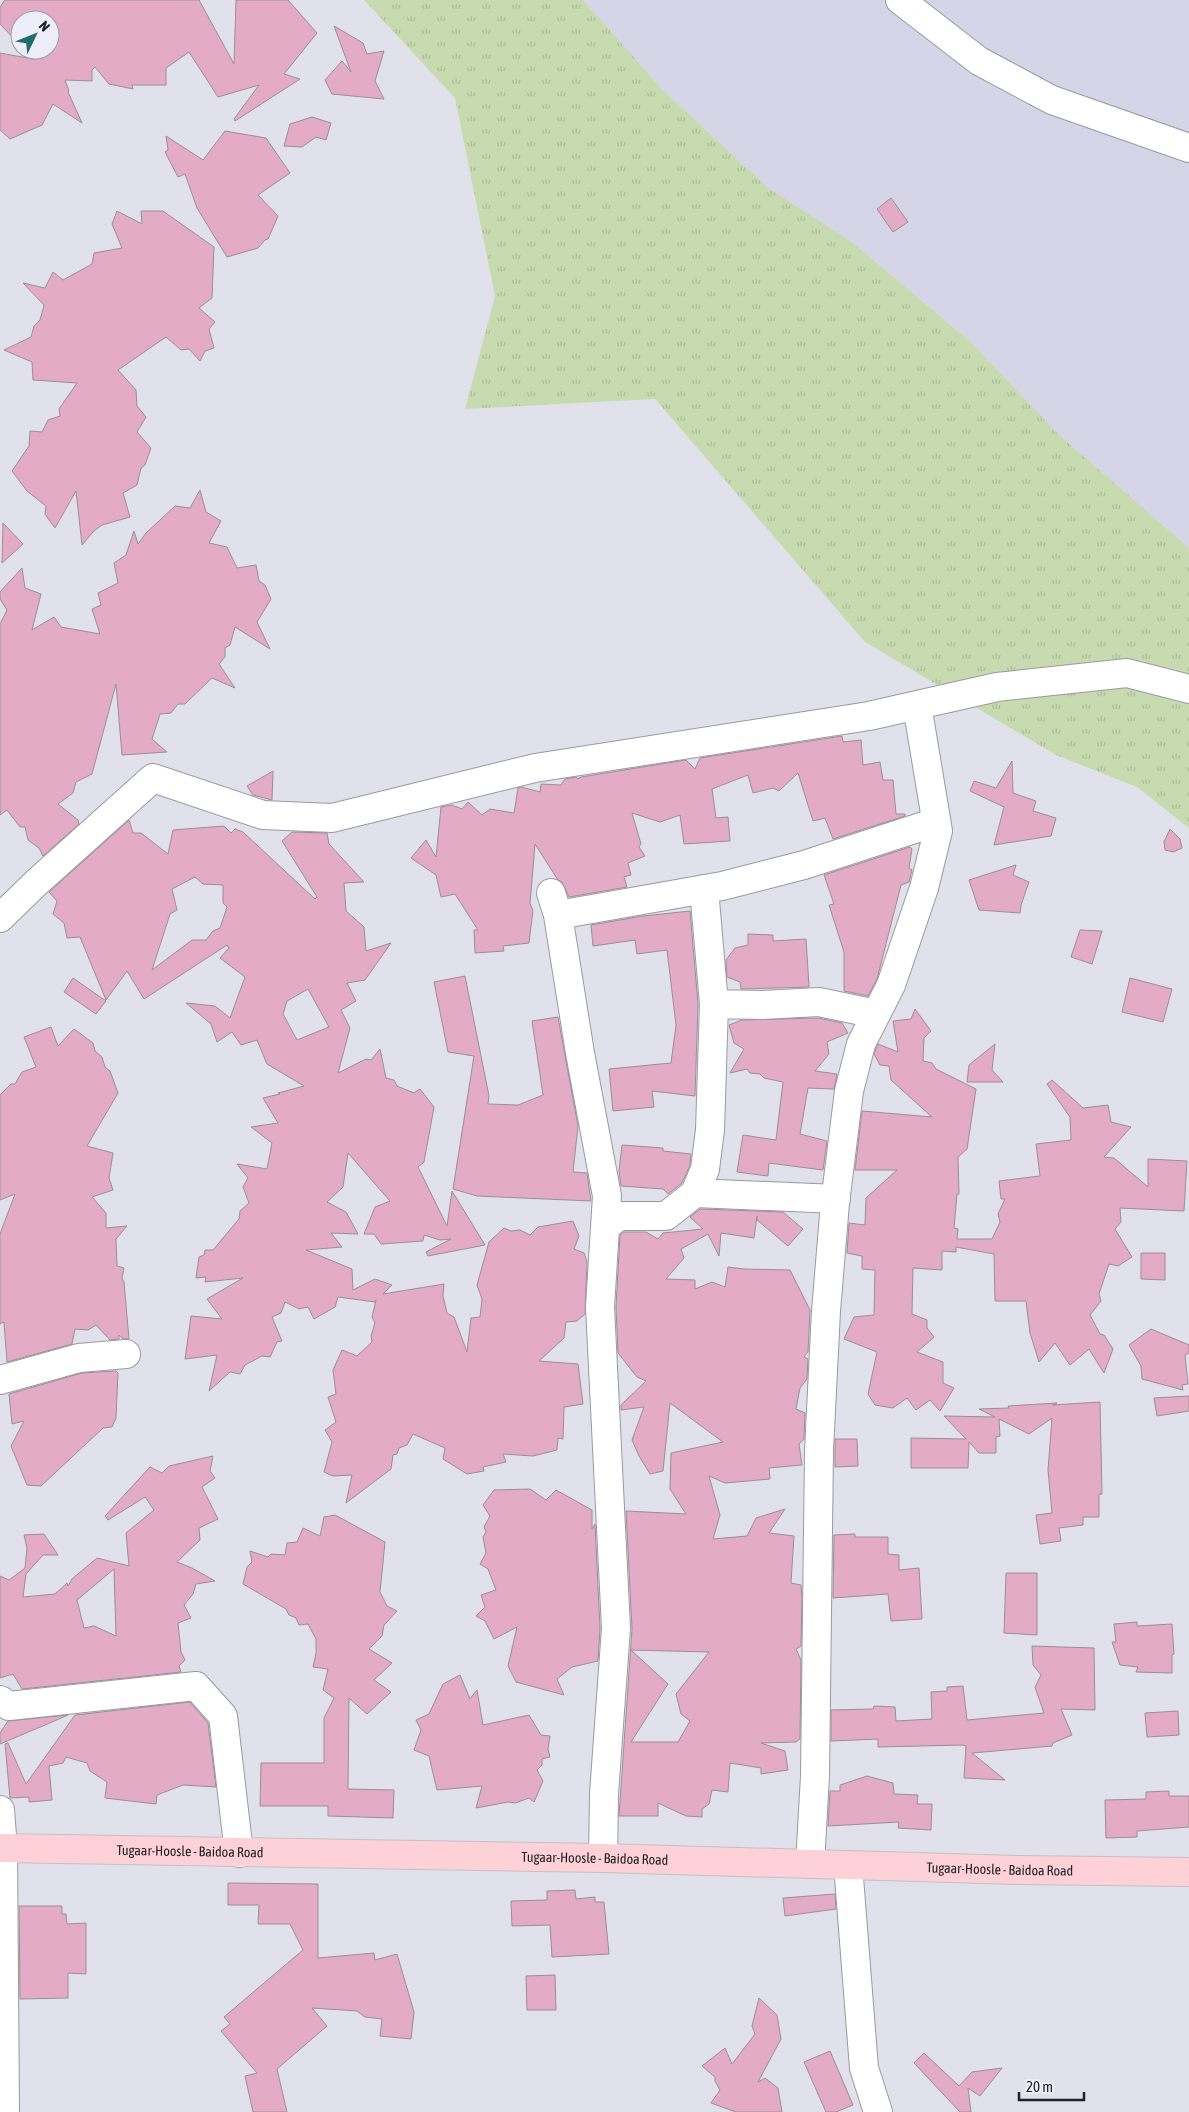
<svg xmlns="http://www.w3.org/2000/svg" width="1189" height="2112" viewBox="0 0 1189 2112" font-family="'Asap Condensed',sans-serif">
	<style>
		.built { fill: #d6d5e8 }
		.grass { fill: url(#grass-tufts) }
		.building { fill: #e4abc6; stroke: #9a8f94; fill-rule: evenodd }
		.lines { fill: none; stroke-linecap: round; stroke-linejoin: round }
		.minor-casing { stroke: #9999a4; stroke-width: 30 }
		.major-casing { stroke: #c1c1c2; stroke-width: 30 }
		.minor { stroke: #fff; stroke-width: 28 }
		.major { stroke: #fed1d8; stroke-width: 28 }
		.labels { text-anchor: middle; stroke-width: 4.5; stroke-linejoin: round; paint-order: stroke }
		.street-label { font-size: 14px; fill: #222226; stroke: #eeeefa }
	</style>
	<defs>
		<pattern id="grass-tufts" width="24" height="20" patternUnits="userSpaceOnUse" patternTransform="scale(1.25)"><rect width="24" height="20" fill="#c8dbb0"/><path d="M3 7l-1-3M5 7V3M7 7l1-3M15 17l-1-3M17 17v-4M19 17l1-3" fill="none" stroke="#acbc97"/></pattern>
	</defs>
	<rect width="100%" height="100%" fill="#e1e1ec"/>
	<path class="built" d="M583,0H1189V548L1058,434L973,344L852,242L767,187L662,89Z"/>
	<path class="grass" d="M364,0H583L662,89L767,187L852,242L973,344L1058,434L1189,548V828L1137,787L1056,755L865,642L655,399L465,409L495,296L455,98Z"/>
	<path class="building" d="M5,0H199L234,64L236,0H288L317,33L284,74L300,79L235,121L234,119L259,85L218,97L189,52L166,68V85H132L133,89L109,84L95,67L92,70V81L65,80L69,91L68,92L82,123L53,104L42,125L10,139L0,130V53L33,59L24,50H50V20H20V45L0,24V7Z
		M334,26L363,43L367,54L384,51L375,81L384,99L332,94L325,80L342,61L351,72Z
		M312,117L331,123L326,140L316,137L302,147L284,146L290,124Z
		M225,131L266,138L290,173L258,195L278,216L268,239L265,240L258,248L227,257L197,208L185,174L178,177L165,152L168,150L166,136L203,160Z
		M891,198L908,222L893,232L877,209Z
		M117,211L142,224L141,211H163L214,247L212,298L199,308L215,322L209,329L214,348L205,351L200,361L189,349L181,350L166,337L118,370L136,390L137,406L146,417L137,432L151,448L145,465L141,468L137,485L123,493L130,517L102,525L94,531L82,545L76,491L55,528L45,514L46,506L27,491L12,471L29,446L30,431L42,432L48,420L60,416L59,409L77,383L33,380L32,362L4,350L31,337L34,326L40,320L44,305L23,283L45,288L53,272L63,280L92,264L94,253L122,248L112,224Z
		M200,490L206,512L221,521L209,543L227,547L237,568L256,565L259,581L265,585L271,599L257,622L270,649L235,627L230,645L225,648V657L219,664L235,688L212,678L185,704H178L171,713L160,714L152,739L167,752L122,755L116,684L92,774L76,782L73,793L58,804L78,820L79,824L43,856L39,848L28,840L25,827H20L7,810L0,815V624L7,610L0,599V592L22,568L25,588L41,594L32,630L54,617L61,627L100,634L92,609L101,605L98,593L118,583L114,563L126,555L134,531L138,544L146,533L175,506L190,508Z
		M3,523L23,544L2,563Z
		M842,736L843,742L861,740L863,765L880,762L883,780H893L896,814H905V816L833,839L825,818L813,821L798,773L779,791L773,788L753,793L748,775L712,789L716,818L728,817L730,841L684,844L680,815L660,822L632,813L641,844L639,847L645,856L628,863L631,875L624,877L627,887L569,897L562,882L558,880L535,844L530,904L533,910L529,943L503,946L504,951L475,953L474,930H478L455,894L441,897L436,875L411,858L426,840L436,857L441,807L452,805L462,809L468,802L482,815L490,809L514,813L518,788L521,787L540,792L541,784L561,785L565,779L576,777L578,779L581,777L686,760L695,769L700,758Z
		M1012,761L1013,793L1036,801L1033,811L1056,818L1051,836L994,845L1004,807L970,791L974,781L996,788Z
		M273,771L272,800L253,795L247,786Z
		M129,820L133,833H141L168,854L173,830L224,826L231,833L235,829L243,832L315,899L317,897L282,841L292,832L327,833L329,844L364,882L344,883L346,911L364,927L366,951L391,943L365,980L347,983L356,1001L341,1010L350,1028L338,1073L366,1059L371,1060L380,1049L386,1078L394,1080L397,1086L414,1093L420,1089L434,1107L424,1162L418,1167L447,1226L452,1191L485,1245L428,1256L426,1252L451,1239L440,1240L424,1235L423,1241L381,1244L374,1234H364L375,1207L390,1201L348,1153L343,1187L327,1202L346,1212L358,1234L331,1233L342,1247L306,1250L352,1269L353,1290L375,1279L392,1285L383,1294L444,1284L443,1296L447,1313L454,1317L467,1352L471,1318L480,1317L482,1299L477,1285L489,1242L504,1228L511,1231L520,1230L530,1235L538,1227L573,1221L579,1236L574,1249L584,1253L587,1262L585,1314L577,1321L566,1322L564,1338L539,1361L578,1364L583,1404L564,1407L563,1439L558,1438L557,1450L533,1456L503,1454L506,1462L483,1467L484,1471L467,1474L443,1459L445,1448L413,1434L407,1445L399,1448L397,1454L393,1455L391,1469L346,1503L352,1475L333,1476L324,1472L332,1442L325,1430L336,1422L328,1397L336,1394L333,1370L342,1350L357,1356L372,1342L371,1336L375,1323L372,1317L376,1300L375,1302L338,1297L335,1307L314,1319L308,1307L299,1309L285,1302L281,1313L272,1317L282,1341L277,1342L270,1357L262,1356L245,1365L240,1374L230,1372L209,1391L217,1355L185,1359L191,1316L222,1319L207,1299L243,1278L205,1282L206,1277L196,1278L199,1257L204,1255L205,1250H213L239,1219L240,1211L249,1203L243,1187L248,1178L237,1164L267,1169L272,1143L251,1127L278,1123L263,1098L280,1094L278,1093L304,1086L267,1064L257,1040L241,1045L232,1032L217,1042L211,1024L186,1003L215,1006L230,1018L245,977L220,958L229,948L227,945L144,999L127,971L106,1000L80,937L67,938L64,923L53,914L57,901L49,892ZM195,877L203,884L223,885V903L227,907L220,928L213,931L206,940H192L152,970L170,914L177,910L172,889ZM308,989L329,1027L297,1040L283,1014L287,1001Z
		M1170,829L1180,839L1182,848L1173,852L1165,850L1164,842Z
		M910,847L912,849L909,868L912,870L909,882L901,885L877,979L868,996L844,991V952L829,905L834,904L824,875Z
		M1016,865L1013,875L1029,882L1021,905L1020,913L979,910L969,880Z
		M690,911L698,1004L695,1096L652,1091L654,1107L613,1111L609,1069L671,1063L676,1025L667,950L637,954L635,940L593,946L591,925L643,916Z
		M1080,930L1102,931L1092,964L1071,957Z
		M748,934L773,935V941L806,939L809,987L741,989L740,982L727,977L726,960L735,948L748,945Z
		M465,976L489,1096L488,1104L518,1105L543,1095L532,1021L558,1017L578,1126L573,1172L587,1173L591,1201L477,1196L453,1189L474,1056L448,1052L434,982Z
		M73,978L106,1001L96,1014L64,992Z
		M1130,978L1172,989L1163,1022L1122,1012Z
		M915,1009L931,1031L924,1038L923,1061L932,1063L936,1069L976,1089L967,1149L958,1157L959,1194H957L954,1228L958,1229L957,1239H992L1000,1222L998,1214L1005,1199H1001L999,1181L1040,1176L1036,1144L1071,1140L1070,1117L1047,1084L1052,1080L1083,1108L1108,1105L1111,1122L1131,1127L1104,1157L1114,1158L1148,1187V1159L1187,1161L1184,1211L1120,1208L1121,1222L1115,1229L1132,1257L1118,1266L1109,1264L1099,1294L1101,1301L1090,1315L1100,1334L1104,1335L1113,1349L1104,1373L1089,1349L1070,1365L1055,1343L1039,1362L1030,1333L1026,1301H995L994,1254L956,1247V1252L942,1251V1270L913,1268L912,1314L927,1320V1328L934,1337L917,1352L943,1362V1383L954,1388L940,1411L930,1400L916,1410L907,1398L893,1408L875,1405L868,1394L877,1352L844,1339L854,1317L874,1315L875,1270L862,1269V1256L847,1253L849,1223L865,1225L866,1198L897,1170H855L862,1111L932,1117L891,1080L889,1066L880,1065L874,1054L878,1044L898,1052L893,1021L911,1019Z
		M818,1018L842,1023L848,1033L827,1042L829,1054L815,1071L837,1074L834,1089L808,1088L800,1134L827,1141L823,1170L769,1163L768,1176L737,1172L743,1135L776,1140L783,1082L764,1078L760,1074L750,1073L747,1069L730,1073L744,1049L734,1043L729,1025L742,1020Z
		M51,1027L58,1046L74,1029L93,1043L95,1051L102,1057L105,1067L110,1071L118,1093L87,1146L113,1153L109,1178L113,1190L92,1197L106,1213V1228L127,1226L116,1239L117,1266L124,1268L122,1278L124,1282L129,1339H123L119,1335V1339L110,1340L96,1325L88,1330L75,1329L72,1344L7,1362L4,1322L0,1324V1234L15,1194L0,1200V1095L11,1084H15L22,1072L36,1067L24,1037Z
		M995,1044L992,1070L1003,1082H967L969,1065Z
		M622,1145L663,1148V1151L691,1154L690,1165L682,1183L668,1194L663,1189L621,1186L619,1171Z
		M700,1209L783,1212L803,1229L788,1246L757,1220V1216L754,1238L721,1233L719,1256L708,1234L681,1249L684,1258L666,1279L695,1280V1289L712,1282L725,1287L728,1267L744,1269L790,1270L810,1310L808,1352L804,1357L808,1359L807,1379L800,1388L796,1409L805,1413L804,1439L799,1444L802,1465L769,1468L770,1479L725,1483L709,1476L720,1515L713,1539L747,1536L756,1518L785,1509L769,1533L794,1536L791,1583L801,1585L802,1597L801,1646L796,1649L801,1660L800,1739L796,1742L761,1743L785,1751L788,1770L761,1774V1768L730,1763L728,1792L712,1790L709,1804L702,1809V1817L686,1816L658,1803V1816H619L632,1629L626,1511L686,1514L670,1489L671,1453L723,1442L670,1403L663,1471L650,1474L639,1456L632,1440L644,1407L621,1410V1405L646,1381L637,1377L618,1353L616,1307L620,1235L624,1232H646L658,1239L663,1233L703,1229L690,1217ZM631,1650L709,1652L676,1694L681,1714L690,1721L678,1742H631L668,1684Z
		M1141,1253H1165V1280L1141,1279Z
		M1151,1329L1189,1345V1353L1185,1355L1188,1384L1182,1385L1183,1390L1142,1379L1141,1366L1129,1345Z
		M116,1371L118,1373L116,1418L112,1427L103,1428L41,1486L27,1485L11,1446L24,1421L12,1424L9,1394L82,1373Z
		M1189,1396V1411L1157,1416L1154,1398Z
		M1100,1402L1102,1494H1099V1517H1083V1525L1059,1528L1061,1541L1040,1544L1036,1515L1052,1513L1048,1470L1052,1418L1029,1434L999,1419L1000,1436L996,1437V1453H979L969,1442L968,1468H911V1438L966,1439L944,1416L995,1417L979,1409L1009,1408L1008,1406L1057,1403L1053,1405Z
		M835,1439H857L858,1466L835,1467Z
		M213,1456L210,1471L215,1478L202,1487L218,1519L199,1528L200,1540L177,1562L192,1568L215,1581L196,1584L193,1594L184,1605L191,1618L178,1623L181,1652L185,1660L179,1666L181,1672L22,1689L13,1674L0,1678V1576L9,1580L25,1568L27,1548L24,1535L44,1534L58,1555H43L26,1574L23,1597L55,1594L67,1583L68,1586L72,1579L97,1558L129,1566L126,1533L154,1510L145,1497L108,1520L105,1516L150,1467L162,1473L169,1466ZM114,1569L116,1636L94,1626L84,1628L77,1600Z
		M530,1489L546,1500L556,1490L592,1510V1529L595,1524L600,1628L598,1661L572,1667L557,1679L564,1695L516,1682L508,1666L517,1627L494,1639L485,1621L476,1616L485,1607L481,1595L496,1590L488,1569L480,1564L486,1553L483,1537L486,1532L484,1527L490,1516L483,1505L494,1490Z
		M335,1515L385,1542L380,1592L387,1606L397,1611L384,1625L382,1636L369,1649L392,1663L374,1680L391,1692L367,1714L349,1698L348,1789L394,1790L393,1818L328,1816V1806H260L261,1763H324V1718L334,1698L323,1690L328,1669L313,1667L316,1654V1639L308,1624L299,1625L296,1618L289,1615L286,1609L243,1584L247,1567L252,1562L250,1551L268,1557L271,1554L285,1555L287,1543L297,1542L303,1528L320,1536L324,1517Z
		M855,1534V1537H888V1554L899,1555V1570L919,1568L922,1619L891,1621L888,1594L833,1598L834,1535Z
		M1006,1573H1037V1635L1004,1633Z
		M1137,1622V1626L1172,1624L1174,1654L1172,1655V1673L1136,1672L1138,1667L1120,1665L1112,1642H1116L1114,1624Z
		M1032,1646L1094,1648L1095,1710L1061,1709L1072,1735L1053,1743L1052,1746L972,1753L1005,1780L964,1778L966,1746L963,1745L878,1747V1739L831,1741V1710L873,1709L874,1706L895,1707L896,1721L932,1719L931,1692L947,1691V1687L963,1686L967,1720L1044,1713L1035,1687L1041,1675L1033,1665Z
		M460,1675L470,1699L477,1690L483,1725L529,1715L541,1735L550,1736L548,1749L550,1757L542,1759V1765L537,1770L543,1781L534,1802L529,1798L515,1803L508,1802L476,1808L482,1786L437,1790L429,1756L414,1750L421,1730L416,1720L429,1714L443,1684Z
		M190,1702L208,1723L216,1787L183,1785L157,1795L156,1804L105,1798L107,1782L90,1771L87,1763L66,1757L63,1763L49,1766L52,1800L29,1802V1797L10,1798L5,1744L8,1743L26,1784L75,1715Z
		M1178,1711L1179,1735L1147,1737L1145,1713Z
		M68,1715L45,1725L0,1744V1733L8,1721Z
		M867,1776L893,1783L894,1794L918,1795L917,1804H932L931,1830L898,1828L899,1822L828,1826L830,1791H840V1785Z
		M1169,1791V1796H1189V1827L1137,1831V1837L1106,1838L1105,1800L1146,1799V1792Z
		M228,1883L318,1884V1958L374,1953L375,1960L397,1954L414,2012L411,2039L380,2036L382,2019L365,2017L357,2011L312,2008L327,2026L277,2069L287,2112H253L245,2076L257,2073L221,2031L230,2024L224,2017L303,1950L290,1924H258L259,1905H228Z
		M575,1890L576,1899L595,1897V1902H604L609,1954L552,1957L550,1925L512,1926L511,1901L547,1900V1891Z
		M835,1894L836,1909L785,1916L783,1898Z
		M19,1906H62V1914H66L67,1924L86,1923V1974L68,1973V1998L20,1999Z
		M555,1975L556,2010H527L526,1976Z
		M759,1998L777,2015L781,2039L758,2082L765,2078L778,2088L782,2112H736L711,2103L720,2090L715,2081V2077L702,2066L725,2048L732,2064L755,2034L752,2026Z
		M830,2051L853,2105L836,2112H826L804,2062Z
		M924,2053L959,2086L972,2072L1002,2068L980,2096L968,2088L971,2112H960L914,2063Z"/>
	<g class="lines">
		<defs>
			<path id="minor" d="M900,0L979,61L1052,100L1189,148
				M551,893L558,915L580,1053L607,1196L600,1307L616,1628L604,1794L603,1858
				M558,915L722,886L804,865L936,822
				M0,918L36,883L153,778L263,815L332,818L535,768L869,716L997,687L1127,673L1189,689
				M714,1004L762,1005L819,1002L876,1014
				M695,1193L836,1199
				M605,1227L619,1216H666L695,1193L705,1169L710,1130L714,1004L704,889
				M0,1380L79,1358L126,1354
				M0,1700L9,1706L196,1686L223,1716L239,1853
				M0,1810L3,1848L5,2112
				M810,1864L815,1776L819,1450L826,1311L835,1203L849,1091L861,1044L891,985L924,888L938,831L917,705
				M848,1865L864,2068L878,2112"/>
			<g id="major">
				<path id="s1" d="M0,1848L603,1858L1020,1870L1189,1872"/>
			</g>
		</defs>
		<use href="#minor" class="minor-casing"/>
		<use href="#major" class="major-casing"/>
		<use href="#minor" class="minor"/>
		<use href="#major" class="major"/>
	</g>
	<g class="labels">
		<g class="street-label">
			<text dy="5" stroke="none"><textPath href="#s1" startOffset="190">Tugaar-Hoosle - Baidoa Road</textPath></text>
			<text dy="5" stroke="none"><textPath href="#s1" startOffset="595">Tugaar-Hoosle - Baidoa Road</textPath></text>
			<text dy="5" stroke="none"><textPath href="#s1" startOffset="1000">Tugaar-Hoosle - Baidoa Road</textPath></text>
		</g>
	</g>
	<g transform="translate(35 35) rotate(47)"><circle r="24" fill="#eeeefa" stroke="#9c9ca5"/>
	<path d="M0-4L9 19L0 12L-9 19Z" fill="#206c6a"/>
	<text y="-8" font-size="14" font-weight="bold" text-anchor="middle" fill="#222226">N</text>
	</g>
	<path d="M1019 2092v8h65v-8" fill="none" stroke="#222226" stroke-width="2.5"/>
	<text x="1026" y="2092" font-size="15" fill="#222226" stroke="#eeeefa" stroke-width="4" paint-order="stroke">20 m</text>
</svg>
